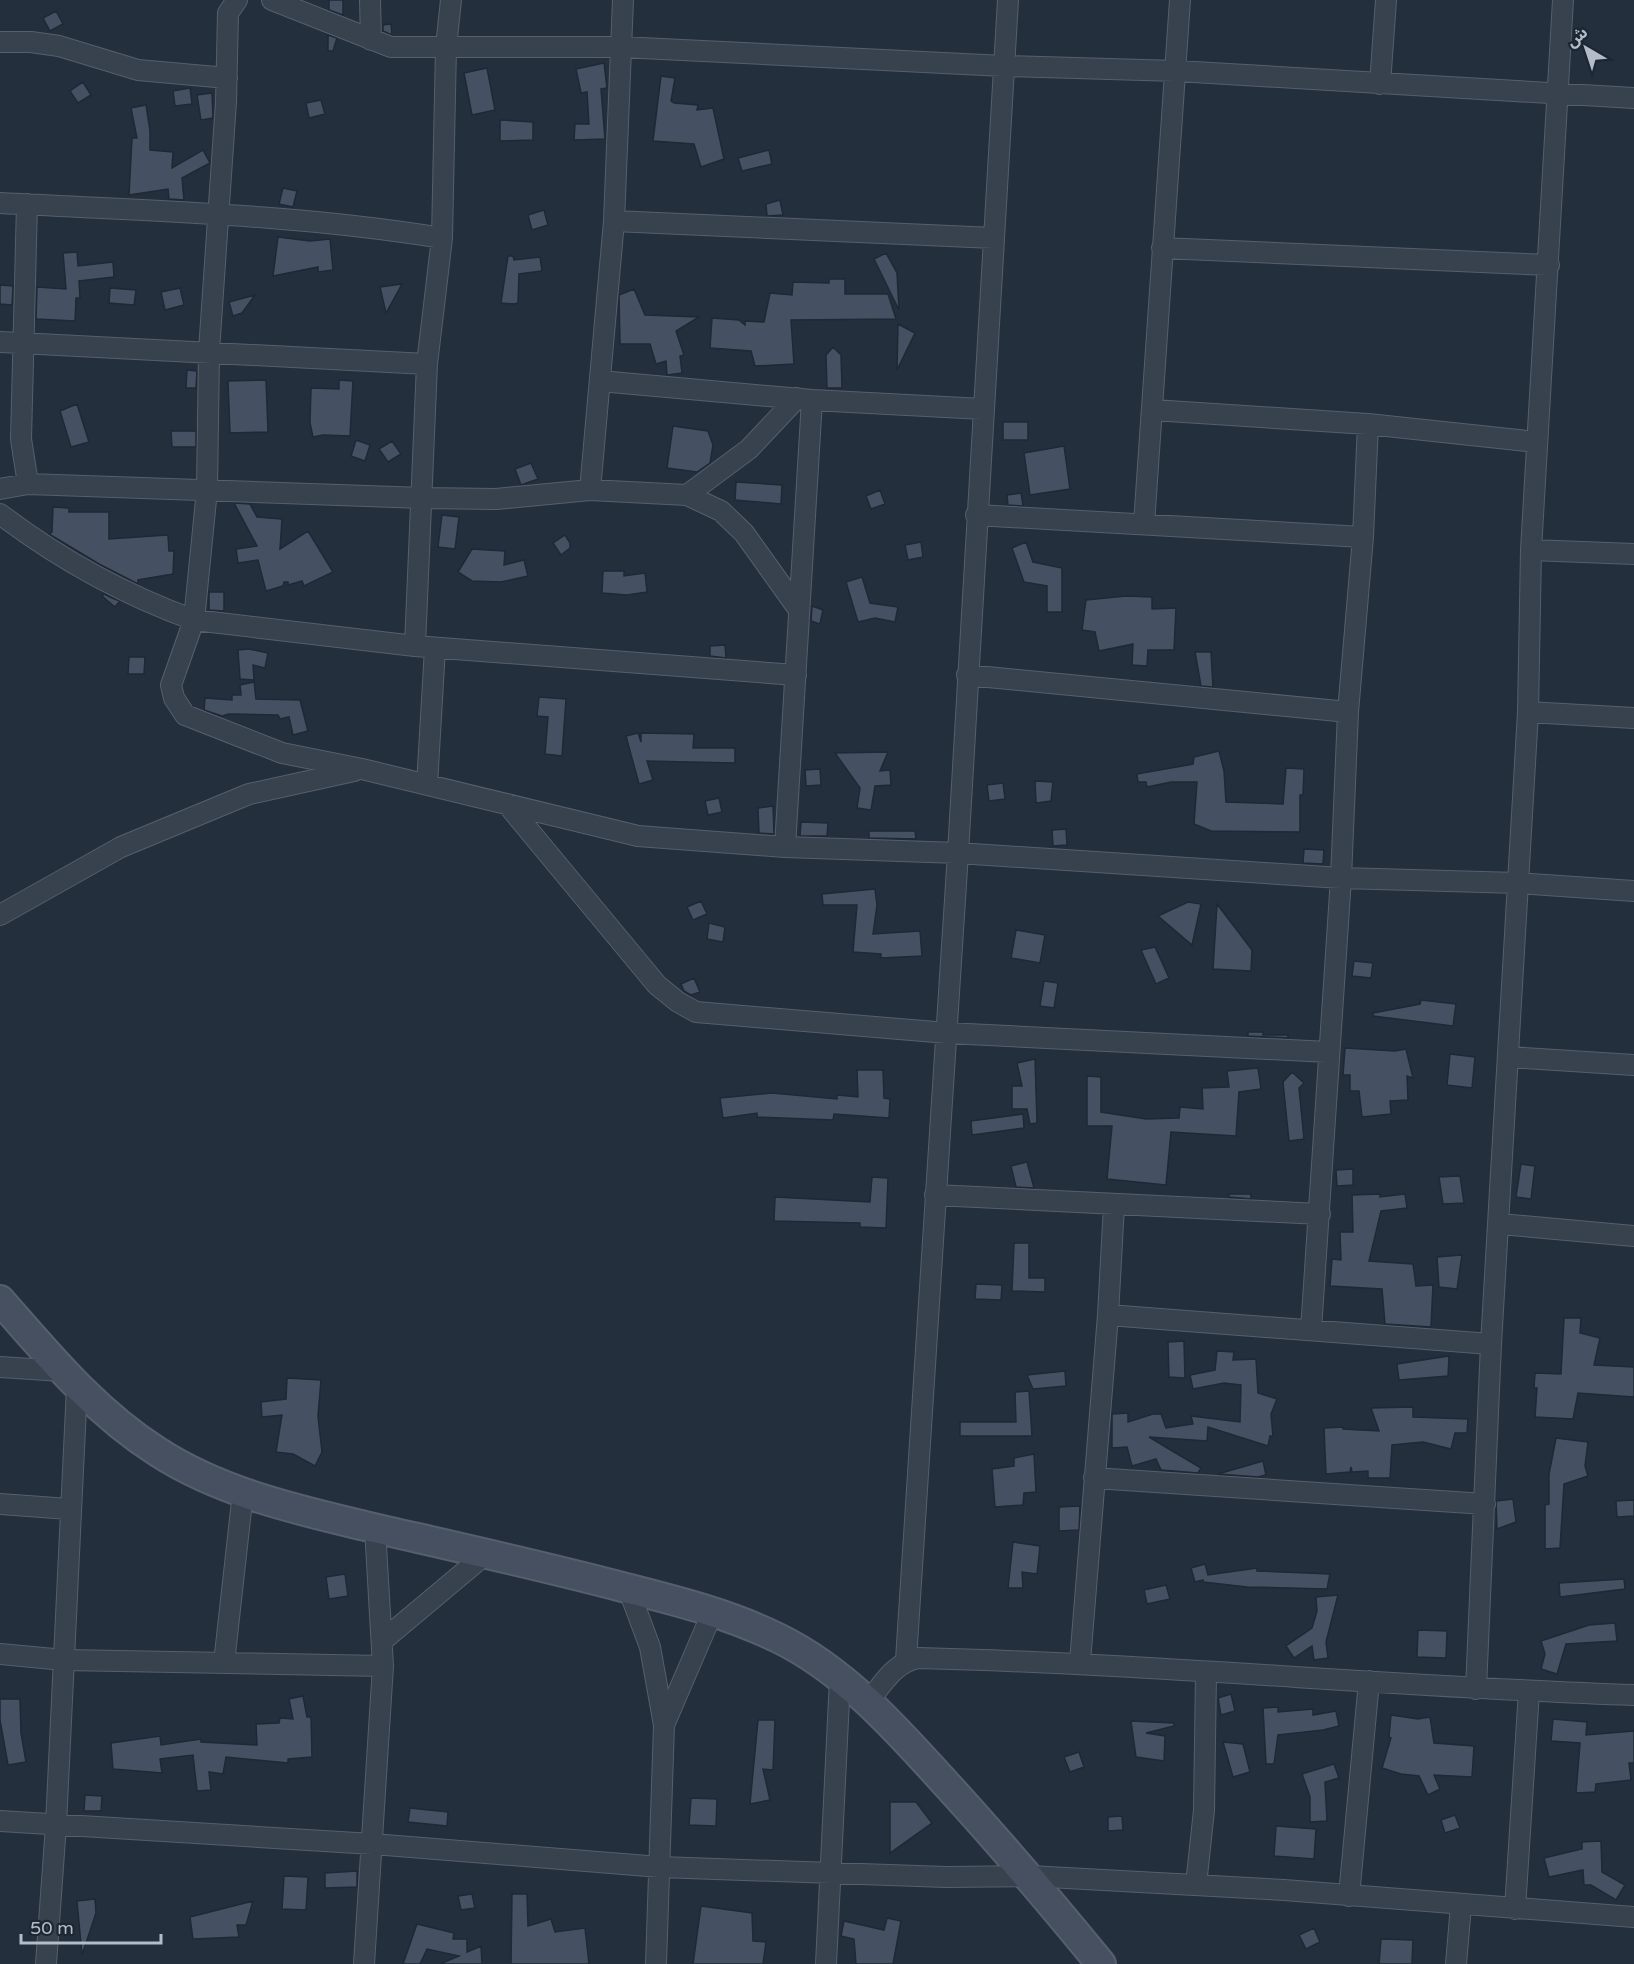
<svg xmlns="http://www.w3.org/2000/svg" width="1634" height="1964" viewBox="0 0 1634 1964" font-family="'Varela Round','Noto Sans Arabic',sans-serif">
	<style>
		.building { fill: #455162; stroke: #1f2835; stroke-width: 1.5 }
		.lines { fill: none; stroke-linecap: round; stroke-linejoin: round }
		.street-casing { stroke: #565f6c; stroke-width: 22 }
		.secondary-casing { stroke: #565f6c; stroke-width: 32 }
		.street { stroke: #38414e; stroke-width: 20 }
		.secondary { stroke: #465061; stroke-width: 28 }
	</style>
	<rect width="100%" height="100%" fill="#242f3e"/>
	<path class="building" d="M329,0H343V15L329,10Z
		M56,11L63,24L50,31L43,18Z
		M391,24L392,35L383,31V25Z
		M328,35L337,38L333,51H328Z
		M604,63L607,88L601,89L605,139L574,140L575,124H589L587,92L581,93L576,69Z
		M487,68L495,110L472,115L464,73Z
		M661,76L675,78L671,101L674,103L698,105L697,110L713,108L724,159L701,167L694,144L653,141Z
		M83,82L91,95L78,103L70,91Z
		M190,88L192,104L175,106L173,91Z
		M212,93L213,118L201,120L197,95Z
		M321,100L325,114L309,118L306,103Z
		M146,105L150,131V150L173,152L172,168L203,150L210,163L182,178L184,200L169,199L168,189L129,195L132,138H137L131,108Z
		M500,120L533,122V140L500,141Z
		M769,150L772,164L742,171L738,158Z
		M283,188L297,191L293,207L279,204Z
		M780,200L783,215L767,216L766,204Z
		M544,210L548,225L532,230L528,215Z
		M278,237L310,241L330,239L333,270L318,272V267L273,276Z
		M77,252L78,266L113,262L114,277L79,281L80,298H76L75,321L36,319L37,287L66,289L63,253Z
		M886,253L897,273L899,310L874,259Z
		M508,256H513L514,260L540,257L542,271L519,274L518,303L514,304L501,303Z
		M829,279H845V294H888L896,319L791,320L794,364L755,366L751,351L710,348L712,318L739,320L745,325V321L764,322L770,293L792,295L793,282L829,283Z
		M402,284L386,313L380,287Z
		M0,285L13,286L12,305L0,304Z
		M110,288L136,290L134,305L109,303Z
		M180,288L184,305L165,310L161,292Z
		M634,289L645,315L699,317L676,331L684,355L680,356L682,373L667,375L666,361L656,364L650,344H620L619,295Z
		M255,295L242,313L233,316L229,302Z
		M898,324L915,333L897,370Z
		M833,347L841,355L842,388H827L826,355Z
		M187,370L197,371L196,388H186Z
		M266,380L268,432L230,433L228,381Z
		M339,380L353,381L350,436L323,435L313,437L310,423L311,388L339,389Z
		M77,404L89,442L71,447L60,411Z
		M1003,422H1028V440H1003Z
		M673,426L708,431L713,445L710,463L697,472L667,468Z
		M171,431H196V447H172Z
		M356,440L370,445L365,461L351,456Z
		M392,441L401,454L388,462L379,449Z
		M1064,446L1070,489L1030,495L1024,453Z
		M531,463L538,479L521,485L515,469Z
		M736,482L782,485L781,504L735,500Z
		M880,490L885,504L871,509L866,496Z
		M1021,493L1023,506L1008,505L1007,495Z
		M234,503L250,504L257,517L282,519L280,549L308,531L333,572L304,586L302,581L288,585V582H284L283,586L266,591L258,560L238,563L236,549L257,546Z
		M53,507L69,508V512H109V539L168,535L169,551H174L173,574L138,580V584L99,564L49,534L52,532Z
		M442,515L459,517L455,549L438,547Z
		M565,535L570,543V548L561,555L553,543Z
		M921,542L923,557L908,560L905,545Z
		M1026,542L1033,562L1062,568V612H1047V586L1024,582L1012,548Z
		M472,549L505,551L504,565L524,560L528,576L501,582L472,581L458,572Z
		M603,571H624V576L645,573L647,592L627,595L602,593Z
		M862,577L870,603L898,607L895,622L875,618L858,622L846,582Z
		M209,592H224V611L209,610Z
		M104,594L112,598L120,601L115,607L102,596Z
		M1126,596L1152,597V609L1176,608L1174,650H1148L1147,666L1132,665L1133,644L1099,651L1095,632L1082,630L1086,600Z
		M812,606L823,610L820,624L811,621Z
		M725,645L726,658L710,656V646Z
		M249,649L268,653L265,668L253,665L254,680L240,679L238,650Z
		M1195,652H1211L1213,687L1201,686Z
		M129,657H145L144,674H128Z
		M254,682L256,699L300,700L308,731L293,735L289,717L280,719L278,715L229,714L222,716L204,710L205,698L232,700V695H241L240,685Z
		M539,697L566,699L562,756L545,754L548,717L537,716Z
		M638,733L641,742V733L694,734L693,748H735V763L647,761L653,780L639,784L626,736Z
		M1219,751L1224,771L1226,802L1283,804L1286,768L1304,769L1303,795H1300V832L1211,831L1194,824L1197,782H1171L1147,787L1146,782H1138L1137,774L1193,764L1194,757Z
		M888,752L880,771L890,770L891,785L875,786L871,810L857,808L860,788L835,753Z
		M820,769L821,785L806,786L805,770Z
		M1035,781L1053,782L1051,801L1036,803Z
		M1003,783L1005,799L989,801L987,785Z
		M719,798L722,812L708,815L705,801Z
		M773,806L774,834L759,833L758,808Z
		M801,822L828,823L827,836H800Z
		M1066,829L1067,845L1053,846L1052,830Z
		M869,831H915L916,839L869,838Z
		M1304,849L1324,850L1323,864L1303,863Z
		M875,889L877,905L873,934L920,931L922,956L881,958V954L853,952L857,905H823L822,894Z
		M701,901L707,914L693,920L687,907Z
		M1188,902L1201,904L1192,945L1158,916Z
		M1217,904L1252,950L1251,971L1213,969Z
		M709,923L725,927L723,942L707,939Z
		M1016,930L1045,935L1040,963L1011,958Z
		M1155,947L1169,978L1156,984L1141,950Z
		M1354,961L1373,963L1371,978L1352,976Z
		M694,978L700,992L691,995L684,991L681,984Z
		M1044,981L1058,983L1054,1008L1040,1006Z
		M1421,1000L1456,1004L1453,1026L1373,1016V1013L1420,1004Z
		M1248,1032H1263V1035H1288V1038L1248,1036Z
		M1345,1048L1395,1051L1406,1049L1413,1078L1407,1076L1408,1100L1390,1101L1391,1114L1362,1117L1359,1091H1350V1075H1343Z
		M1450,1054L1475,1057L1472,1088L1447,1085Z
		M1035,1059L1037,1123L1030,1124L1027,1109H1012V1086H1022L1017,1063Z
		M1258,1068L1261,1089L1239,1092L1236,1136L1171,1132L1166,1185L1107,1179L1112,1126H1087V1076L1101,1077V1112L1146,1119L1179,1118L1180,1107L1203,1109L1202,1088L1229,1087L1227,1071Z
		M857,1070H883L884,1098L890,1099L889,1118L834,1114L833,1120L757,1117V1113L723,1118L720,1098L772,1093L837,1099V1095L858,1097Z
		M1292,1072L1304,1083L1299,1088L1304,1139L1289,1141L1283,1082Z
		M1023,1114L1024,1128L972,1135L971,1121Z
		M1027,1162L1034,1188L1016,1187L1011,1166Z
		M1521,1164L1535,1166L1531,1199L1516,1197Z
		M1353,1169V1185L1337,1186L1336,1170Z
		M1460,1176L1464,1203L1443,1204L1439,1177Z
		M872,1177L888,1178L886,1228L860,1227V1223L774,1221L775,1197L870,1202Z
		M1229,1194H1251V1199L1229,1197Z
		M1380,1194V1197L1405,1194L1407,1208L1381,1211L1369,1261L1413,1264L1416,1286L1433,1285L1431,1327L1385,1324L1382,1289L1330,1286L1332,1259L1341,1260L1340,1232H1353L1352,1195Z
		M1014,1243H1029V1278H1045V1292L1012,1291Z
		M1462,1255L1457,1289L1439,1287L1437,1257Z
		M976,1284L1002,1285L1001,1300L975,1299Z
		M1564,1318H1581L1580,1333L1600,1338L1594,1365L1634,1367V1397L1578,1393L1573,1419L1535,1417L1537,1388H1534L1535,1373L1561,1374Z
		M1184,1341L1185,1378L1169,1377L1168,1342Z
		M1217,1351L1234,1352L1233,1360L1256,1359L1258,1393L1277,1399L1271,1414L1273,1436H1270L1268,1446L1208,1427L1207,1441L1149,1437L1201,1468L1198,1473L1161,1470L1156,1459L1132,1466L1127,1447L1112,1448V1414L1128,1413V1422L1153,1414H1161L1166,1428L1193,1424L1191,1416L1240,1422L1241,1385L1224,1383L1193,1389L1190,1375L1215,1370Z
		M1449,1356L1448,1376L1399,1380L1397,1364Z
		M1065,1371L1066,1386L1033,1389L1027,1375Z
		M287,1378L321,1380L318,1416L322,1452L315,1466L293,1454L276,1452L282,1415L262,1417L261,1402L286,1399Z
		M1029,1391L1032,1436H960V1422H1016L1015,1392Z
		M1413,1407V1417L1468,1419L1467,1433H1455L1451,1449L1423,1442L1392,1445L1390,1478H1368V1471L1352,1472L1351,1467L1350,1472L1326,1474L1324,1428L1343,1427V1429L1379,1431L1371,1408Z
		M1556,1438L1588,1442L1585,1466L1588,1476L1564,1484L1560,1548L1545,1549V1505L1549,1504V1474Z
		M1034,1454L1036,1492L1024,1493L1023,1505L995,1507L992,1469L1014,1466V1458Z
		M1263,1461L1266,1475L1258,1477L1218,1474Z
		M1513,1499L1516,1522L1497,1529L1496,1501Z
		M1634,1500V1516L1617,1517L1616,1501Z
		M1080,1506L1079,1530L1059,1531V1507Z
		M1013,1542L1040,1546L1037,1574L1022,1572L1023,1588H1008Z
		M1205,1564L1208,1575L1257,1568V1571L1330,1574L1327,1589L1247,1587L1203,1582V1580L1195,1582L1191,1568Z
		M345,1574L348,1596L329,1599L326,1577Z
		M1624,1579L1625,1589L1560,1597L1559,1583Z
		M1166,1585L1170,1599L1147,1604L1144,1590Z
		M1338,1595L1326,1642L1328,1658L1314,1660L1312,1646L1294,1658L1286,1646L1312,1628L1317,1611L1316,1597Z
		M1615,1623L1617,1641L1566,1644L1557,1674L1541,1669L1545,1654L1541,1641L1589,1625Z
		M1418,1630L1447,1631L1446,1658L1417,1657Z
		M1231,1694L1235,1711L1221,1715L1218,1698Z
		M303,1696L307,1717H311L312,1757L288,1759V1763L226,1757L223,1774L209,1772L211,1790L197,1791L193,1755L160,1759L162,1773L113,1769L111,1743L160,1736L161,1745L201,1739V1742L257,1745L256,1724L279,1723L280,1718L293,1719L289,1699Z
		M0,1699H20L21,1733L26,1762L8,1765L0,1720Z
		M1278,1707V1712L1313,1709V1715L1336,1711L1339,1726L1323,1730L1278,1735L1274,1764H1266L1263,1708Z
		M1391,1715L1418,1719L1430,1717L1434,1743L1474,1746L1472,1777L1434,1775L1440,1789L1428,1795L1419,1776L1401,1774L1382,1768L1391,1738L1389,1737Z
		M1553,1719L1587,1722L1586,1735L1634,1731V1763H1629L1631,1780L1596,1784L1595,1792L1576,1793L1580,1743L1551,1741Z
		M758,1720H775L773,1770L763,1769L770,1800L750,1804Z
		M1131,1721L1174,1723V1726L1146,1733L1165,1736L1164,1761L1136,1757Z
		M1223,1742L1243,1744L1250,1772L1233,1777Z
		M1079,1752L1084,1767L1070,1772L1064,1757Z
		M1334,1764L1339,1778L1325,1782L1327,1821L1310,1822V1797L1302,1774Z
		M85,1795L102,1796L101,1811H84Z
		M691,1798L717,1799L716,1826L689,1825Z
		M890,1802H916L932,1823L890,1853Z
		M410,1808L448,1812L447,1826L408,1822Z
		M1455,1815L1460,1828L1445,1833L1441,1820Z
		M1122,1816L1123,1830L1108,1831V1817Z
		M1276,1826L1316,1829L1314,1859L1274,1856Z
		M1601,1841L1602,1872L1625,1885L1616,1900L1591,1885H1584L1583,1870L1549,1877L1544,1858L1582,1849V1842Z
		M357,1871V1887L325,1888V1873Z
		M284,1876L308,1877L306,1910L282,1909Z
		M472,1894L475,1908L461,1910L458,1896Z
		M512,1894H527L528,1926L551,1919L555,1932L585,1928L589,1964H511Z
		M95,1899L96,1913L82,1955L77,1901Z
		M253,1901L246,1925H237L239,1937L193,1939L190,1917Z
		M701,1906L752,1913L753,1941L766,1942L763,1964H693Z
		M887,1918L901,1921L893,1964H856L854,1939L841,1936L844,1921L884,1930Z
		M417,1924L454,1933L453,1939H467V1952L481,1946L482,1964H440L459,1956L427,1949L420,1964H403Z
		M1314,1928L1320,1942L1306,1949L1299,1935Z
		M1381,1939L1413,1940L1412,1964H1379Z"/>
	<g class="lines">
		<defs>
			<path id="street" d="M237,0L228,13L226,102L209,351L207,490L194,620L415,646L427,364L442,238L446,47H621L1004,66L1177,71L1634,98
				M272,0L391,47H446L451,0
				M370,0L371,40
				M0,42H31L59,46L138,70L227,78
				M1380,84L1386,0
				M0,203C148,211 296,214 442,238
				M27,204L21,439L28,484
				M614,221L994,238
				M1162,248L1549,265
				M0,342L427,364
				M600,381L812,400L983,409
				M1153,410L1368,424L1536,442
				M0,489L28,484L423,498L496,499L590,490L687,495L721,511L744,533L799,610
				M590,490L614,221L623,0
				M687,495L749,449L797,398
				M0,514C58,558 125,595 194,620L171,685L174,698L185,715L282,753L362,769L638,836L785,847L958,853L1341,878L1518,883L1634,891
				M976,515L1363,537
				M1144,524L1180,0
				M1531,550L1634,554
				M415,646L796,675
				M967,675L1348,712
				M1528,712L1634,718
				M427,785L435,648
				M507,804L657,985L678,1002L696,1012L947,1033L1328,1052
				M785,847L812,400
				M0,915L121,847L249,794L354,771
				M1509,1057L1634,1065
				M935,1195L1320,1214
				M1500,1224L1634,1236
				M1108,1315L1491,1344
				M1311,1330L1341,878L1348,712L1363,537L1368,424
				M0,1367L62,1371
				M1094,1478L1485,1504
				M0,1504L69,1509
				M628,1588L650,1647L664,1725L656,1964
				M382,1641L487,1553
				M0,1654L64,1660L383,1666
				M906,1660L958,853L1008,0
				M1080,1662L1108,1315L1114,1205
				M224,1663L243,1492
				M1476,1689L1491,1344L1528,712L1531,550L1563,0
				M869,1701C883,1683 895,1662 919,1658C1158,1664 1395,1687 1634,1695
				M664,1725L713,1611
				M0,1821L373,1844L660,1867L946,1877L1030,1876L1284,1890L1634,1917
				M1196,1885L1204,1810L1206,1673
				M1349,1896L1369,1681
				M1515,1909L1529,1691
				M46,1964L56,1825L77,1387
				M364,1964L383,1666L375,1528
				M826,1964L840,1679
				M1456,1964L1461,1905"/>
			<path id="secondary" d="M0,1300C49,1356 95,1412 158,1452C220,1492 294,1509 365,1526C452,1546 539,1565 626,1588C677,1601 729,1614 778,1638C846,1671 898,1731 948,1786C1001,1844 1051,1903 1101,1964"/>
		</defs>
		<use href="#street" class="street-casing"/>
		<use href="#secondary" class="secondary-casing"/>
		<use href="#street" class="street"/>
		<use href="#secondary" class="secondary"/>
	</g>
	<g transform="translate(1586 48) rotate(321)" stroke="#1d2633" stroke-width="4.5" paint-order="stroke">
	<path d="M0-4.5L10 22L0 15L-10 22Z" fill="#b4bcc9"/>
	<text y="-9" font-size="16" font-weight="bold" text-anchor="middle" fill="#b4bcc9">ش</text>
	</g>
	<path d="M21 1934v9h140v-9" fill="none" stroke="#b4bcc9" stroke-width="3"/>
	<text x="30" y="1934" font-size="18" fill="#b4bcc9" stroke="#1d2633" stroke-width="4.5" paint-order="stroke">50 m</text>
</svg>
